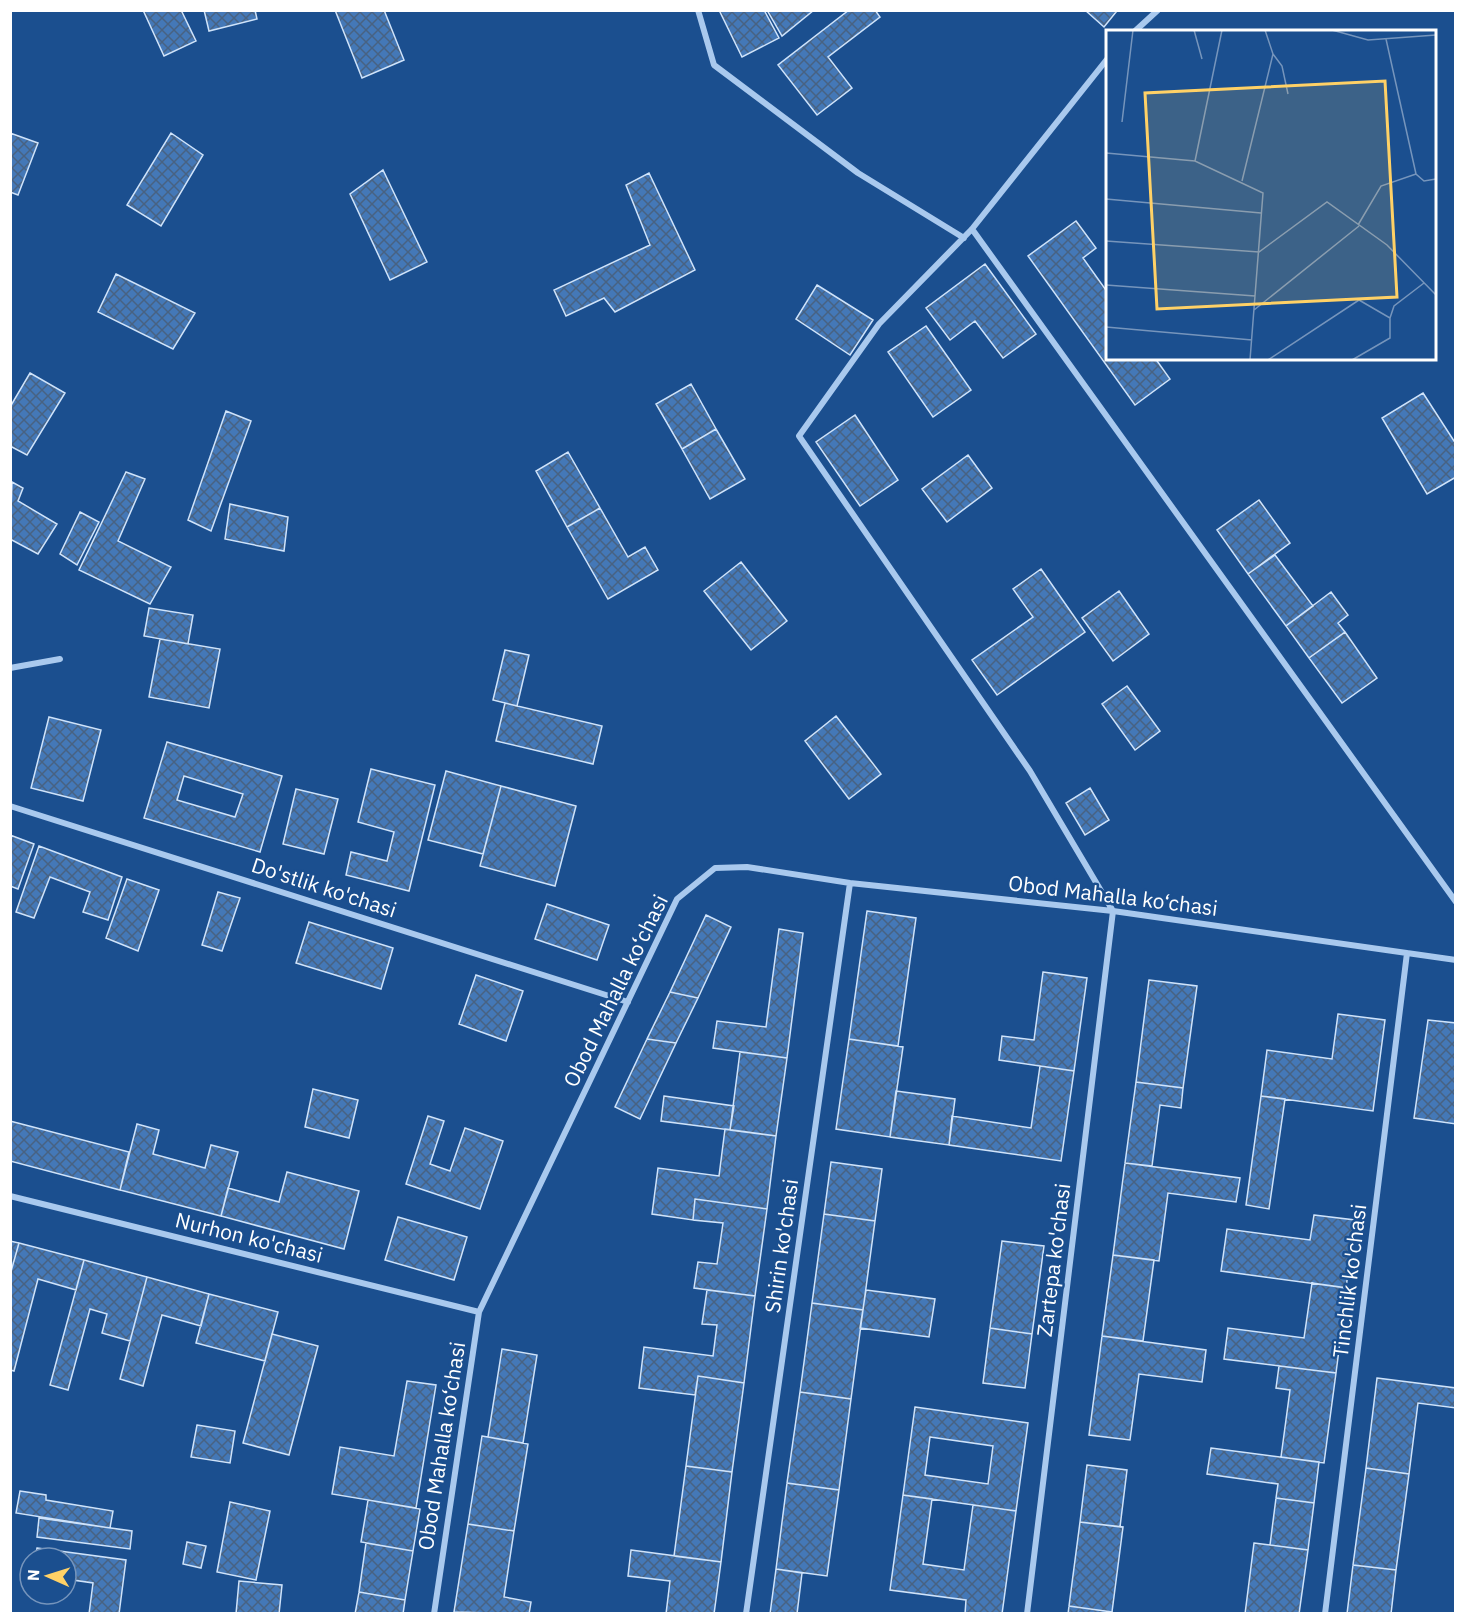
<svg xmlns="http://www.w3.org/2000/svg" width="1466" height="1624" viewBox="0 0 1466 1624" font-family="'IBM Plex Sans',sans-serif">
	<style>
		.building { fill: url(#building-cross-hatch); stroke: #cfe3fa; stroke-width: 1.5; fill-rule: evenodd }
		.lines { fill: none; stroke-linecap: round; stroke-linejoin: round }
		.minor { stroke: #a9c9ee; stroke-width: 6 }
		.labels { text-anchor: middle; stroke-width: 5; stroke-linejoin: round; paint-order: stroke }
		.street-label { font-size: 21px; fill: #fff; stroke: #1b4f8f }
		.inset-road { fill: none; stroke: #7695bc; stroke-width: 1.5 }
		.view { fill: #ffd166; fill-opacity: 0.15; stroke: #ffd166; stroke-width: 3 }
		.inset-edge { fill: none; stroke: #fff; stroke-width: 3 }
	</style>
	<defs>
		<pattern id="building-cross-hatch" width="8" height="8" patternUnits="userSpaceOnUse" patternTransform="scale(1.5)"><rect width="8" height="8" fill="#4478b7"/><path d="M0 0l8 8M0 8l8-8" fill="none" stroke="#486282"/></pattern>
	</defs>
	<rect width="100%" height="100%" fill="#1b4f8f"/>
	<path class="building" d="M143,10H181L196,41L164,56Z
		M204,10H255L257,19L209,31Z
		M335,10H384L404,60L362,78Z
		M719,10H764L779,38L742,57Z
		M767,10H814L782,36Z
		M849,10H875L880,17L828,57L852,88L817,115L778,65Z
		M1085,10H1114L1116,12L1104,27Z
		M10,133L38,143L18,195L10,192Z
		M171,133L203,155L161,226L127,205Z
		M383,170L427,262L390,280L350,194Z
		M649,173L695,270L615,312L604,298L566,316L554,290L650,245L626,185Z
		M1076,221L1096,248L1083,258L1108,293V358H1155L1170,379L1135,405L1028,256Z
		M985,264L1036,334L1003,358L975,321L950,340L926,308Z
		M116,274L195,313L173,349L98,312Z
		M817,285L873,320L850,355L796,319Z
		M926,326L971,390L933,417L888,352Z
		M30,373L65,393L27,455L10,446V407Z
		M691,384L716,429L682,449L656,404Z
		M1423,393L1456,444V477L1427,494L1382,418Z
		M226,411L251,421L211,531L188,520Z
		M855,415L898,480L860,506L816,442Z
		M716,429L745,479L710,499L682,449Z
		M568,452L600,508L567,527L536,471Z
		M968,455L992,488L947,522L922,489Z
		M126,472L145,479L118,541L171,567L150,604L79,570Z
		M12,482L23,488L18,501L57,524L38,554L10,539Z
		M1259,500L1290,543L1248,574L1217,530Z
		M230,504L288,517L284,551L225,539Z
		M600,508L628,557L645,547L658,570L608,599L567,527Z
		M80,512L99,522L77,565L60,554Z
		M1275,555L1313,606L1286,626L1248,574Z
		M741,562L787,621L751,650L704,591Z
		M1041,569L1085,632L997,695L972,660L1033,617L1013,589Z
		M1119,591L1149,634L1113,661L1082,618Z
		M1331,592L1348,615L1338,623L1345,632L1309,658L1286,626Z
		M149,608L193,615L188,644L144,636Z
		M1345,632L1377,678L1342,703L1309,658Z
		M160,639L220,649L209,708L149,697Z
		M505,650L529,655L517,706L493,700Z
		M1127,686L1160,731L1135,750L1102,704Z
		M505,703L602,726L593,764L496,741Z
		M836,716L881,774L849,799L805,741Z
		M49,717L101,730L83,801L31,788Z
		M167,742L282,776L260,852L144,818ZM184,776L243,794L235,817L177,800Z
		M371,769L435,785L409,891L346,875L351,852L387,861L394,832L358,822Z
		M446,771L501,786L483,854L428,840Z
		M501,786L576,806L555,886L480,866Z
		M1090,788L1109,820L1085,835L1066,803Z
		M296,789L338,799L324,854L283,844Z
		M10,835L34,844L18,889L10,886Z
		M39,846L122,877L108,920L83,912L90,892L50,877L34,918L16,912Z
		M127,879L159,890L138,951L106,938Z
		M218,892L240,898L222,951L202,945Z
		M547,904L609,925L597,960L535,939Z
		M867,911L916,918L898,1046L849,1039Z
		M706,915L731,927L698,998L670,992Z
		M309,922L393,948L381,989L296,963Z
		M779,929L803,933L787,1058L713,1048L717,1021L766,1027Z
		M1043,972L1087,978L1074,1071L999,1060L1002,1036L1034,1040Z
		M476,975L523,991L506,1041L459,1024Z
		M1149,980L1197,986L1183,1088L1136,1082Z
		M670,992L698,998L676,1043L647,1039Z
		M1338,1014L1385,1020L1373,1111L1261,1096L1267,1050L1332,1059Z
		M1428,1020L1456,1023V1124L1414,1118Z
		M647,1039L676,1043L640,1119L615,1107Z
		M849,1039L903,1047L890,1137L836,1129Z
		M740,1052L787,1058L776,1136L730,1130Z
		M1040,1066L1074,1071L1061,1161L949,1145L952,1116L1031,1128Z
		M1136,1082L1183,1088L1181,1108L1160,1105L1152,1166L1125,1163Z
		M313,1089L358,1100L349,1138L305,1127Z
		M896,1091L955,1099L949,1145L890,1137Z
		M664,1096L734,1106L730,1130L661,1121Z
		M1261,1096L1285,1099L1269,1209L1246,1205Z
		M428,1116L444,1121L430,1164L450,1171L465,1128L503,1141L480,1209L406,1184Z
		M10,1121L129,1152L120,1190L10,1161Z
		M137,1124L159,1130L153,1154L205,1168L211,1145L238,1152L221,1216L120,1190Z
		M725,1129L776,1136L767,1209L695,1199L693,1220L652,1214L658,1168L719,1176Z
		M831,1162L882,1169L875,1221L824,1214Z
		M1125,1163L1240,1178L1236,1202L1168,1193L1159,1261L1113,1255Z
		M287,1172L359,1191L344,1249L221,1216L228,1188L279,1202Z
		M695,1199L767,1209L755,1296L694,1288L698,1262L717,1264L723,1223L693,1220Z
		M824,1214L875,1221L863,1310L812,1303Z
		M1314,1215L1355,1220L1346,1288L1221,1271L1227,1229L1310,1240Z
		M398,1217L467,1237L454,1280L385,1260Z
		M10,1241L19,1243L10,1275Z
		M1002,1241L1044,1246L1032,1334L990,1328Z
		M19,1243L84,1260L76,1290L38,1279L14,1371L10,1370V1275Z
		M1113,1255L1154,1260L1143,1341L1102,1336Z
		M84,1260L147,1277L130,1341L102,1333L107,1314L90,1309L68,1390L50,1385Z
		M147,1277L209,1294L201,1326L162,1315L143,1386L120,1379Z
		M1312,1283L1347,1288L1336,1373L1224,1359L1228,1328L1304,1338Z
		M707,1290L755,1296L744,1383L698,1376L695,1395L639,1388L644,1347L713,1356L717,1325L702,1324Z
		M866,1290L935,1299L929,1337L860,1328Z
		M209,1294L278,1312L265,1361L196,1343Z
		M812,1303L863,1310L851,1399L800,1392Z
		M990,1328L1032,1334L1025,1388L983,1383Z
		M272,1334L318,1346L289,1455L243,1443Z
		M1102,1336L1206,1350L1202,1382L1139,1374L1130,1440L1089,1435Z
		M502,1349L537,1355L523,1443L488,1437Z
		M1279,1366L1336,1373L1324,1463L1281,1457L1290,1390L1276,1388Z
		M698,1376L744,1383L732,1472L686,1466Z
		M1377,1378L1456,1388V1408L1418,1403L1409,1474L1366,1468Z
		M407,1381L436,1385L416,1508L332,1494L340,1447L394,1456Z
		M800,1392L851,1399L839,1490L787,1483Z
		M915,1407L1028,1423L1016,1511L903,1495ZM930,1437L993,1446L988,1484L925,1475Z
		M197,1425L235,1431L230,1463L191,1457Z
		M482,1436L528,1444L514,1531L468,1524Z
		M1211,1448L1319,1462L1314,1503L1276,1498L1278,1484L1207,1474Z
		M1087,1465L1127,1470L1120,1527L1080,1522Z
		M686,1466L732,1472L721,1562L674,1556Z
		M1366,1468L1409,1474L1396,1570L1353,1565Z
		M787,1483L839,1490L827,1576L776,1569Z
		M20,1491L46,1495V1500L113,1511L110,1528L16,1513Z
		M903,1495L932,1499L923,1564L964,1570L973,1505L1016,1511L1002,1614H965L966,1600L890,1590Z
		M1276,1498L1314,1503L1308,1550L1270,1545Z
		M368,1500L420,1509L413,1551L361,1542Z
		M230,1502L270,1511L256,1580L217,1572Z
		M39,1518L132,1531L130,1549L37,1537Z
		M1080,1522L1123,1527L1112,1612L1069,1606Z
		M468,1524L514,1531L504,1597L531,1602L529,1614L454,1612Z
		M187,1542L206,1546L201,1568L183,1564Z
		M366,1543L413,1551L405,1600L359,1592Z
		M1254,1543L1308,1550L1299,1614H1245Z
		M37,1548L126,1560L119,1614H89L93,1583L66,1579V1558H35Z
		M631,1550L721,1562L714,1614H666L670,1581L628,1576Z
		M1353,1565L1396,1570L1391,1614H1347Z
		M776,1569L802,1573L797,1614H770Z
		M239,1581L282,1585L279,1614H236Z
		M359,1592L405,1600L403,1614H355Z
		M1069,1606L1112,1612L1111,1614H1068Z"/>
	<g class="lines">
		<path class="minor" d="M698,10L714,65L858,173L964,238
			M1134,32L1158,10
			M972,229L1456,902
			M10,668L60,659
			M10,806L628,1002
			M10,1196L479,1312
			M434,1614L479,1312L677,899L715,868L747,867L850,883L1113,911L1456,960
			M746,1614L850,883
			M1027,1614L1113,911L1030,771L799,436L879,324L972,229L1108,58
			M1325,1614L1407,953"/>
	</g>
	<g class="labels">
		<g class="street-label">
			<text transform="translate(324 888) rotate(18)" y="7">Do'stlik ko'chasi</text>
			<text transform="translate(1113 896) rotate(7)" y="7">Obod Mahalla ko‘chasi</text>
			<text transform="translate(616 991) rotate(-64)" y="7">Obod Mahalla ko‘chasi</text>
			<text transform="translate(249 1238) rotate(14)" y="7">Nurhon ko'chasi</text>
			<text transform="translate(782 1246) rotate(-82)" y="7">Shirin ko'chasi</text>
			<text transform="translate(1054 1260) rotate(-83)" y="7">Zartepa ko'chasi</text>
			<text transform="translate(1350 1281) rotate(-83)" y="7">Tinchlik ko'chasi</text>
			<text transform="translate(442 1446) rotate(-81)" y="7">Obod Mahalla ko‘chasi</text>
		</g>
	</g>
	<g transform="translate(1106 30)">
		<rect width="330" height="330" fill="#1b4f8f"/>
		<path class="inset-road" d="M88,0L96,29M226,0L262,10L330,5M280,9L310,144L318,151L330,149M167,24L176,36L182,64M16,92L27,0M0,123L89,131L157,163L144,330M89,131L116,0M136,151L167,24L159,0M0,169L155,183M252,195L275,156L310,144M0,211L153,222L221,172L281,215L330,265M0,255L149,266M148,280L253,196M284,288L288,276L318,253M0,297L146,310M162,330L253,270L284,288V308L246,330"/>
		<path class="view" d="M279,51L291,267L51,279L39,63Z"/>
		<rect width="330" height="330" class="inset-edge"/>
	</g>
	<rect width="1466" height="1624" fill="none" stroke="#ffffff" stroke-width="24"/>
	<g transform="translate(48 1576) rotate(273)"><circle r="28" fill="#1b4f8f" stroke="#7695bc" stroke-width="1.5"/>
	<path d="M0-4.5L10 22L0 15L-10 22Z" fill="#ffd166"/>
	<text y="-9" font-size="16" font-weight="bold" text-anchor="middle" fill="#ffffff">N</text>
	</g>
</svg>
